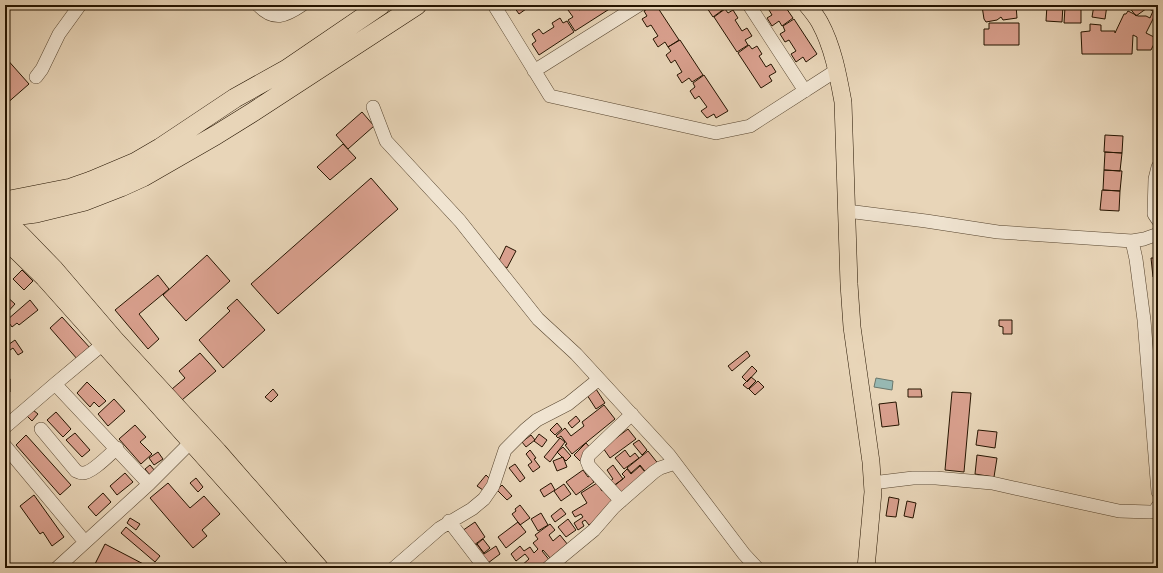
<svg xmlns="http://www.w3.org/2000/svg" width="1163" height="573" viewBox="0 0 1163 573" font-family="'Libre Caslon Text',serif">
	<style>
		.water { fill: #97b8b2; stroke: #69766b }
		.building { fill: #d9a08e; stroke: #251400 }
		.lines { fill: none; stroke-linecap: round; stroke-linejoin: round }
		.minor-casing { stroke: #56442e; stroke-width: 14 }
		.major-casing { stroke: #251400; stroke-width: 18 }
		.highway-casing { stroke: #251400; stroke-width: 20 }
		.minor { stroke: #f0e4d1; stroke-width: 13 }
		.major { stroke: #e8d5b8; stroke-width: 17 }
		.highway { stroke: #e8d5b8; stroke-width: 19 }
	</style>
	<rect width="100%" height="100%" fill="#e8d5b8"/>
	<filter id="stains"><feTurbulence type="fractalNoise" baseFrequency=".005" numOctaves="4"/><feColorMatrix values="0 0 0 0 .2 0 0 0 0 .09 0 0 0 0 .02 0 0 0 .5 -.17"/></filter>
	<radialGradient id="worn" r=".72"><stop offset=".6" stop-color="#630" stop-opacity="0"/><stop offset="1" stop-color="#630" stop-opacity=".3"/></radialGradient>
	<path class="water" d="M876,378L893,381L892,390L874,387Z"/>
	<path class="building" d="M507,5H524L526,9L519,14L514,7L510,10Z
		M576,5L579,10L587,5H609L611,8L575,31L568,20L573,17L568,10Z
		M654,5H656L679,40L668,47L665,42L658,47L653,39L658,36L651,25L647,27L642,19L647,16L644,11Z
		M705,5H721L724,9L713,17Z
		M766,5H784L793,18L782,26L779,21L772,26L767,18L772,15Z
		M983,5H1016L1017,18L1003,20L1001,17L997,20L986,22L984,19L982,6Z
		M1047,5H1063L1062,22L1046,21Z
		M1094,5H1107L1105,19L1092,17Z
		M1132,5H1149L1150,6L1136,16L1129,7Z
		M1151,5H1158V19L1154,17L1146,33L1154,37V44L1151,50H1137V37L1133,35L1132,54H1082L1081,32L1090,31V24L1101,25V31H1115V33L1124,14H1126L1128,11L1138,16H1146L1150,18L1153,11L1149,9Z
		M1065,7H1081V23H1064Z
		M725,9L728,13L733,10L738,18L735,20L742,31L747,28L752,36L745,40L748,45L737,52L714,17Z
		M560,18L563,23L567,21L574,32L539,55L532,44L536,41L532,34L539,29L543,34L554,27L552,23Z
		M794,19L817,54L806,62L803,57L796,62L791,54L796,51L789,40L785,42L780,34L785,31L783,26Z
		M989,23H1019V45H984V29H989Z
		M680,40L703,75L692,82L689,78L682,83L677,75L682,72L675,60L671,63L666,55L671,51L668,47Z
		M749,45L752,49L757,46L762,54L759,56L766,67L771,64L776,72L769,76L772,81L761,88L738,53Z
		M5,57L29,84L5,105V84L7,83L5,81Z
		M704,75L728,111L716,118L714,114L707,118L701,111L707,107L699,96L695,99L690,91L695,87L693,83Z
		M362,112L374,126L348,149L336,135Z
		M1105,135L1123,136L1122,153L1104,152Z
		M343,144L356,158L330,180L317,167Z
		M1105,152L1122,153L1120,171L1104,170Z
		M1104,170L1122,171L1120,191L1103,190Z
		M371,178L398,209L278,314L251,284Z
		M1102,190L1120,191L1119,211L1100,210Z
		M506,246L516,251L507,268L498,263Z
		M207,255L230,281L186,321L163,295Z
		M1151,258H1157L1158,276L1153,277Z
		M22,270L33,281L24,290L13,279Z
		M158,275L169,289L139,314L159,339L148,349L115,310Z
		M5,295L15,304L5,315Z
		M237,299L265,330L223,368L199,340L230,311L227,308Z
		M30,300L38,310L19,325L17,323L12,327L7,320Z
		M62,317L91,349L78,360L50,328Z
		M999,320H1012V334H1003V327L999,326Z
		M15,340L23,352L18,355L13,348L7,352L5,348V347Z
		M747,351L750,356L732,371L728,366Z
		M200,353L216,371L182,400L172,389L185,378L179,371Z
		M752,366L757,371L747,382L742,377Z
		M5,373L10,379V392L5,396Z
		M751,377L756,381L748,389L743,385Z
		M758,381L764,387L755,395L749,389Z
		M87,382L106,401L99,407L94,402L90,407L77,393Z
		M273,389L278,395L271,402L265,397Z
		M596,389L605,403L596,409L587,395Z
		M908,389H921L922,397H908Z
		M952,392L971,393L964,472L945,470Z
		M114,399L125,411L108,426L98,414Z
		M896,402L899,425L882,427L879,404Z
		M604,405L615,419L572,454L565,445L567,444L561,436L558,438L556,436L565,428L571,436L584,426L582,422Z
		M33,410L38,414L32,421L27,416Z
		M56,412L71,429L63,437L47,420Z
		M576,416L580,421L572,428L568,423Z
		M557,423L562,429L555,435L550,430Z
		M135,425L146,437L140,442L152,454L141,464L119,439Z
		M628,429L636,439L610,458L603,448Z
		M978,430L997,432L995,448L976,445Z
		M75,433L90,450L82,457L66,440Z
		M539,434L547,440L542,447L534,441Z
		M26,435L71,485L60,495L16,445Z
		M531,435L535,440L526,447L522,442Z
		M560,438L565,442L550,462L544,457Z
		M639,440L647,450L642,455L633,444Z
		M586,443L593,451L581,462L574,455Z
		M563,447L571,456L566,461L557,452Z
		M530,450L536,458L534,459L540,467L533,472L528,465L532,462L526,454Z
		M625,450L630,457L635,453L639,458L624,469L615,458Z
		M648,451L660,466L648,475L640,465L631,473L627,468Z
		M158,452L163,459L154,465L149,458Z
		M977,455L997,458L994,477L975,474Z
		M563,457L567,467L557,471L553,461Z
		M515,464L525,478L520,482L509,468Z
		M150,465L155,471L150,475L145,469Z
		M613,465L623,479L613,486L609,482L613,479L607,470Z
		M640,466L645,472L618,499L607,492L625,477L622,474L627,469L631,474Z
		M583,470L588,477L590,476L594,482L576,495L566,482Z
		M125,473L133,482L117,495L110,486Z
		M486,475L491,480L483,490L477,486Z
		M196,478L203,487L198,492L190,483Z
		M168,483L190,508L204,496L220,514L202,530L207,536L193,548L150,498Z
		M551,483L555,490L544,497L540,490Z
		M597,483L602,491L606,488L614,502L609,513L589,525L585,520L582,522L584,526L578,530L574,523L583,517L581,514L575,517L572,512L587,503L581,493Z
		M564,484L571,494L561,501L554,491Z
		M502,485L512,496L507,500L497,490Z
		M103,493L111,502L96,516L88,507Z
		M34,495L64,537L52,546L43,532L40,534L20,506Z
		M889,497L899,499L896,517L886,516Z
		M907,501L916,503L913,518L904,516Z
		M520,505L530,518L520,525L512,514L516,511L515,509Z
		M561,508L566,514L555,522L551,516Z
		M541,513L548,525L538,531L531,519Z
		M130,518L140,524L136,530L127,523Z
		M568,519L576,530L566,537L558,527Z
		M475,522L485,537L470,548L459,533Z
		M518,522L526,532L506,548L498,537Z
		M550,524L555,530L549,535L553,541L560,535L568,545L551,559L543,550L542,551L551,562L543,568H523L521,566L529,559L525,554L516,561L511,554L520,546L524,551L530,547L534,553L538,549L533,543L538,539L535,535Z
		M126,527L160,556L155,562L121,533Z
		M483,539L490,548L484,553L477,544Z
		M105,544L151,568H93Z
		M477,544L484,554L496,546L500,554L484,566L469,550Z"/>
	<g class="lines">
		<defs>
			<path id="minor" d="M258,5C274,22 286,16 302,5
				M494,5L550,96L716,133L750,126L837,70
				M749,5L805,91
				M534,71L639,5
				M36,77L42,69L59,34L80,5
				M373,107L386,141L460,221L538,319L576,354L669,455L744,554L757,568
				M1158,167L1155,179L1154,214L1158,220
				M847,211L926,221L998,232L1132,241L1144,239L1158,234
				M1132,241L1136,259L1144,320L1158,492
				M55,384L149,484
				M5,427L55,384L103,344
				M41,429L76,471C78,472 81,473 82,473C91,474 110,454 117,448
				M5,446L85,542
				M872,483L913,478H936L992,483L1014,488L1119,511L1150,512L1155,511L1158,506
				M621,501L589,466L587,461L589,455L632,414
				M449,521L485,568
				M57,568L149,484L191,442
				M394,568L440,528L472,509L484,499L493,486L505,450L525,430L537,420L568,404L599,379
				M548,568L594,530L614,507L654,472L660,468L675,463"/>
			<path id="major" d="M807,5C812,11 817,17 820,23C833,47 838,75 843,102L849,284L852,327L871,462L873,492L866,568
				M5,220L21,234L55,269L115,339L218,451L320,568
				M5,240L44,278L303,568"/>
			<path id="highway" d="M5,201L71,188L91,181L136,162L160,148L235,98L287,69L381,5
				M5,217L36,213L85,201L121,187L143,177L216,135L253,112L417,5"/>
		</defs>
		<use href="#minor" class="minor-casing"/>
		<use href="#major" class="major-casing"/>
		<use href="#highway" class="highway-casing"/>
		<use href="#minor" class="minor"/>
		<use href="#major" class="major"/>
		<use href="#highway" class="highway"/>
	</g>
	<rect width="1163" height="573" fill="none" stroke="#e8d5b8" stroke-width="20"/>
	<rect x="6" y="6" width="1151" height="561" fill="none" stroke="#251400" stroke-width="2"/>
	<rect x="10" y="10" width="1143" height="553" fill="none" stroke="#251400"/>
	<rect width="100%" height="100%" filter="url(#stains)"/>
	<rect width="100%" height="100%" fill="url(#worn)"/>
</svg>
